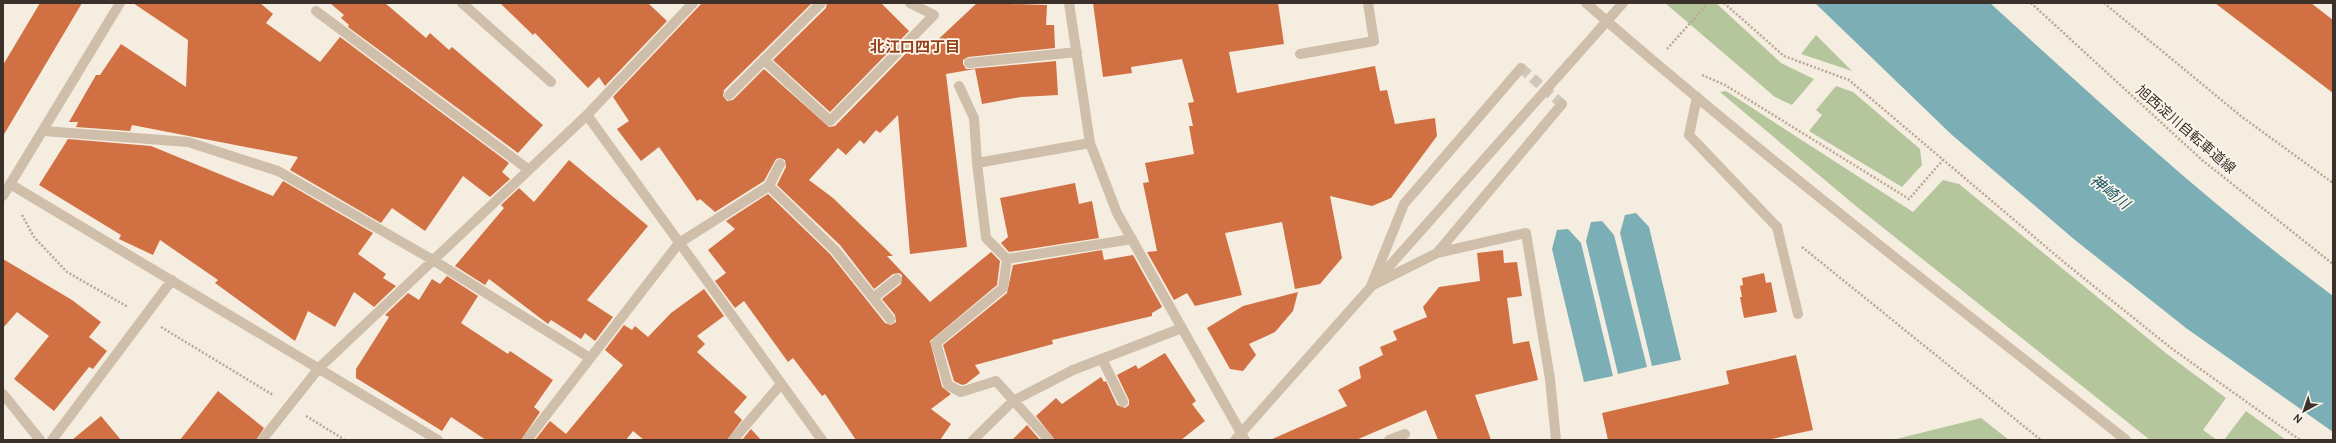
<svg xmlns="http://www.w3.org/2000/svg" width="2336" height="443" viewBox="0 0 2336 443" font-family="Overpass,'Noto Sans JP',sans-serif">
	<style>
		.green { fill: #b5c69d }
		.water { fill: #7caeb5 }
		.building { fill: #d07043 }
		.lines { fill: none; stroke-linecap: round; stroke-linejoin: round }
		.minor-tunnel { stroke: #d0c7bb; stroke-width: 10; stroke-dasharray: 10 5; stroke-linecap: butt }
		.path { stroke: #bba894; stroke-width: 2.5; stroke-dasharray: 2 2; stroke-linecap: butt }
		.service { stroke: #cfbeaa; stroke-width: 10 }
		.minor { stroke: #cfbeaa; stroke-width: 10 }
		.tertiary { stroke: #cfbeaa; stroke-width: 10 }
		.labels { text-anchor: middle; stroke-width: 3.5; stroke-linejoin: round; paint-order: stroke }
		.street-label { font-size: 14px; fill: #3c312a; stroke: #fcf6ed }
		.neighbourhood-label { font-size: 15px; font-weight: bold; fill: #92411b; stroke: #fcf6ed }
		.water-label { font-size: 15px; font-style: italic; fill: #1b5762; stroke: #fcf6ed }
	</style>
	<rect width="100%" height="100%" fill="#f5eddf"/>
	<path class="green" d="M1665,3H1716L1781,63L1814,79L1792,105L1775,97Z
		M1816,35L1852,71L1801,54Z
		M1836,86L1853,92L1920,149L1922,165L1902,187L1809,131L1822,115L1816,110Z
		M1726,91L1913,212L1943,180L1959,184L2167,354L2226,398L2203,430L2217,440H2150L1857,207L1720,92Z
		M2246,411L2286,440H2224Z
		M1981,418L2009,440H1892Z"/>
	<path class="water" d="M1815,3H1990C2101,104 2212,206 2333,296V432L2186,328L2075,240L1952,135Z
		M1636,213L1649,227L1681,360L1652,366L1620,233L1625,215Z
		M1602,221L1614,235L1647,367L1618,374L1586,241L1591,222Z
		M1568,229L1581,243L1613,376L1584,382L1552,249L1557,230Z"/>
	<path class="building" d="M40,3H82L3,136V65Z
		M133,3H260L273,14L266,23L320,62L340,37L509,163L502,172L510,179L490,197L463,176L425,231L392,208L381,223L290,170L298,157L132,125L130,131L76,127L78,122H69L96,75H100L121,44L186,87L188,40Z
		M330,3H385L426,38L430,33L449,50L452,47L543,125L518,153L348,27L349,25L341,18L344,15Z
		M500,3H648L667,21L605,86L599,77L588,88L535,33L533,35Z
		M702,3H812L724,90L723,96L727,101L733,100L764,69L829,127L835,126L919,40L928,49L977,3L1047,5L1046,25H1054L1055,48L968,57L963,60V64L966,69H970L1056,61L1058,95L1021,97L982,104L975,69L946,74L967,247L910,254L898,115L880,133L876,130L864,144L860,140L846,155L838,148L809,180L833,198L893,256H887L930,302L991,252L1000,261L997,285L930,341L942,387L951,394L931,409L951,424L940,440H856L825,394L822,396L793,358L788,362L744,301L735,308L715,281L726,273L708,250L735,229L726,221L768,194L830,254L885,323L891,325L896,322L895,315L882,299L901,284L902,275L899,273L893,274L874,289L840,245L777,185L786,167L785,160L780,158L776,159L764,181L715,212L700,199L697,201L659,147L641,161L617,129L629,121L613,97Z
		M827,3H881L909,31L830,112L773,60L826,8Z
		M1093,3H1278L1284,44L1229,52L1237,93L1375,66L1380,91L1387,90L1395,124L1435,118L1437,136L1391,198L1372,206L1330,196L1342,258L1320,284L1295,289L1282,222L1225,233L1242,295L1195,306L1187,293L1174,300L1147,252L1157,251L1143,183L1149,182L1145,163L1194,154L1189,126H1193L1188,103L1194,102L1182,59L1131,67L1132,73L1103,77Z
		M2215,3H2311L2333,20V93Z
		M68,139L151,146L273,196L283,181L373,233L358,254L386,274L383,278L396,286L374,307L354,292L335,327L308,311L295,341L215,283L218,280L160,240L153,255L119,239L121,235L39,185Z
		M569,160L648,226L587,300L613,317L595,341L585,333L581,339L551,320L548,324L489,279L485,285L455,266L504,208L501,205L519,188L534,202Z
		M1075,183L1079,204L1092,201L1099,238L1009,252L1001,243L1008,237L1000,198Z
		M1102,250L1104,260L1133,255L1162,307L1152,313V316L1052,340L1053,344L975,365L980,373L966,384L962,385L954,381L943,345L1007,293L1013,265Z
		M1503,250L1504,263L1517,262L1522,296L1507,298L1513,344L1529,341L1538,380L1475,395L1491,440H1438L1426,410L1356,440H1270L1347,406L1338,390L1361,378L1359,367L1383,355L1380,347L1397,340L1393,331L1427,317L1423,307L1439,287L1480,281L1477,253Z
		M3,259L72,300L101,322L89,337L107,351L93,369L89,367L54,411L14,379L49,336L17,312L3,328Z
		M1764,273L1766,283L1771,282L1777,312L1744,318L1740,297H1742L1740,286L1743,285L1742,278Z
		M447,276L478,296L461,323L508,354L510,351L553,380L534,407L540,412L521,440H486L451,417L442,431L356,378V369L389,317L385,315L408,293L419,300L432,279L440,284Z
		M704,289L724,316L697,336L705,344L697,352L747,397L734,412L742,420L727,440H644L633,431L626,440H535L550,421L566,434L623,365L605,350L624,325L632,330L635,326L648,337L671,313Z
		M1298,292L1293,311L1275,332L1249,344L1256,355L1243,371L1230,369L1207,328L1243,306Z
		M1165,353L1196,401L1192,404L1205,421L1181,440H1055L1036,416L1056,398L1062,404L1101,377L1104,382L1106,381L1117,405L1125,408L1129,405V400L1117,375L1136,365L1138,369Z
		M1796,355L1813,430L1767,440H1608L1602,413L1729,384L1726,371Z
		M218,391L264,428L256,440H180Z
		M101,416L121,440H72Z
		M1027,425L1040,440H1012Z
		M751,429L761,440H742Z"/>
	<g class="lines">
		<path class="minor-tunnel" d="M1521,68L1562,104"/>
		<path class="path" d="M1724,3L1784,56L1849,80L2065,263L2171,348L2300,440
			M2031,3L2202,160L2333,264
			M2104,3L2242,117L2333,183
			M1667,49L1708,3
			M1702,75L1725,85L1909,199L1943,160
			M22,215L34,237L67,272L128,307
			M1802,247L2041,440
			M161,327L273,395
			M306,416L345,440"/>
		<path class="service" d="M1300,54L1374,41L1368,3
			M1777,227L1798,314
			M1102,359L1123,402"/>
		<path class="minor" d="M462,3L551,82
			M316,11L529,170
			M764,60L830,121L934,15L910,3
			M969,63L1077,52
			M959,86L974,118L977,163
			M729,95L821,3
			M1697,97L1689,135L1777,227
			M587,115L822,440
			M44,131L188,142L278,171L433,260L590,358
			M10,184L438,440
			M769,186L835,250L890,319
			M1437,253L1526,233L1550,379L1556,440
			M1007,259L1132,239
			M1373,285L1437,253L1562,104
			M1371,286L1404,204L1521,68
			M873,298L897,279
			M52,440L172,280
			M262,440L319,368L587,115L693,3
			M527,440L679,243L769,186L780,164
			M733,440L781,384
			M973,440L1013,401L1073,370L1182,328
			M1049,440L996,381L961,392L948,385L936,343L1003,288L1007,259L986,238L977,163L1090,143L1069,3
			M1389,440L1405,434"/>
		<path class="tertiary" d="M1586,3C1760,155 1945,296 2126,440
			M1090,143L1117,213L1245,440
			M3,196L120,3
			M3,394L40,440
			M1235,440L1623,3"/>
	</g>
	<g class="labels">
		<g class="street-label">
			<text transform="translate(2186 129) rotate(41)" y="5">旭西淀川自転車道線</text>
		</g>
		<g class="neighbourhood-label">
			<text x="915" y="52">北江口四丁目</text>
		</g>
		<g class="water-label">
			<text transform="translate(2110 192) rotate(39)" y="5">神崎川</text>
		</g>
	</g>
	<rect width="2336" height="443" fill="none" stroke="#3c312a" stroke-width="8"/>
	<g transform="translate(2304 411) rotate(220)" stroke="#fcf6ed" stroke-width="3" paint-order="stroke">
	<path d="M0-3L7 15L0 10L-7 15Z" fill="#3c312a"/>
	<text y="-6" font-size="11" font-weight="bold" text-anchor="middle" fill="#3c312a">N</text>
	</g>
</svg>
